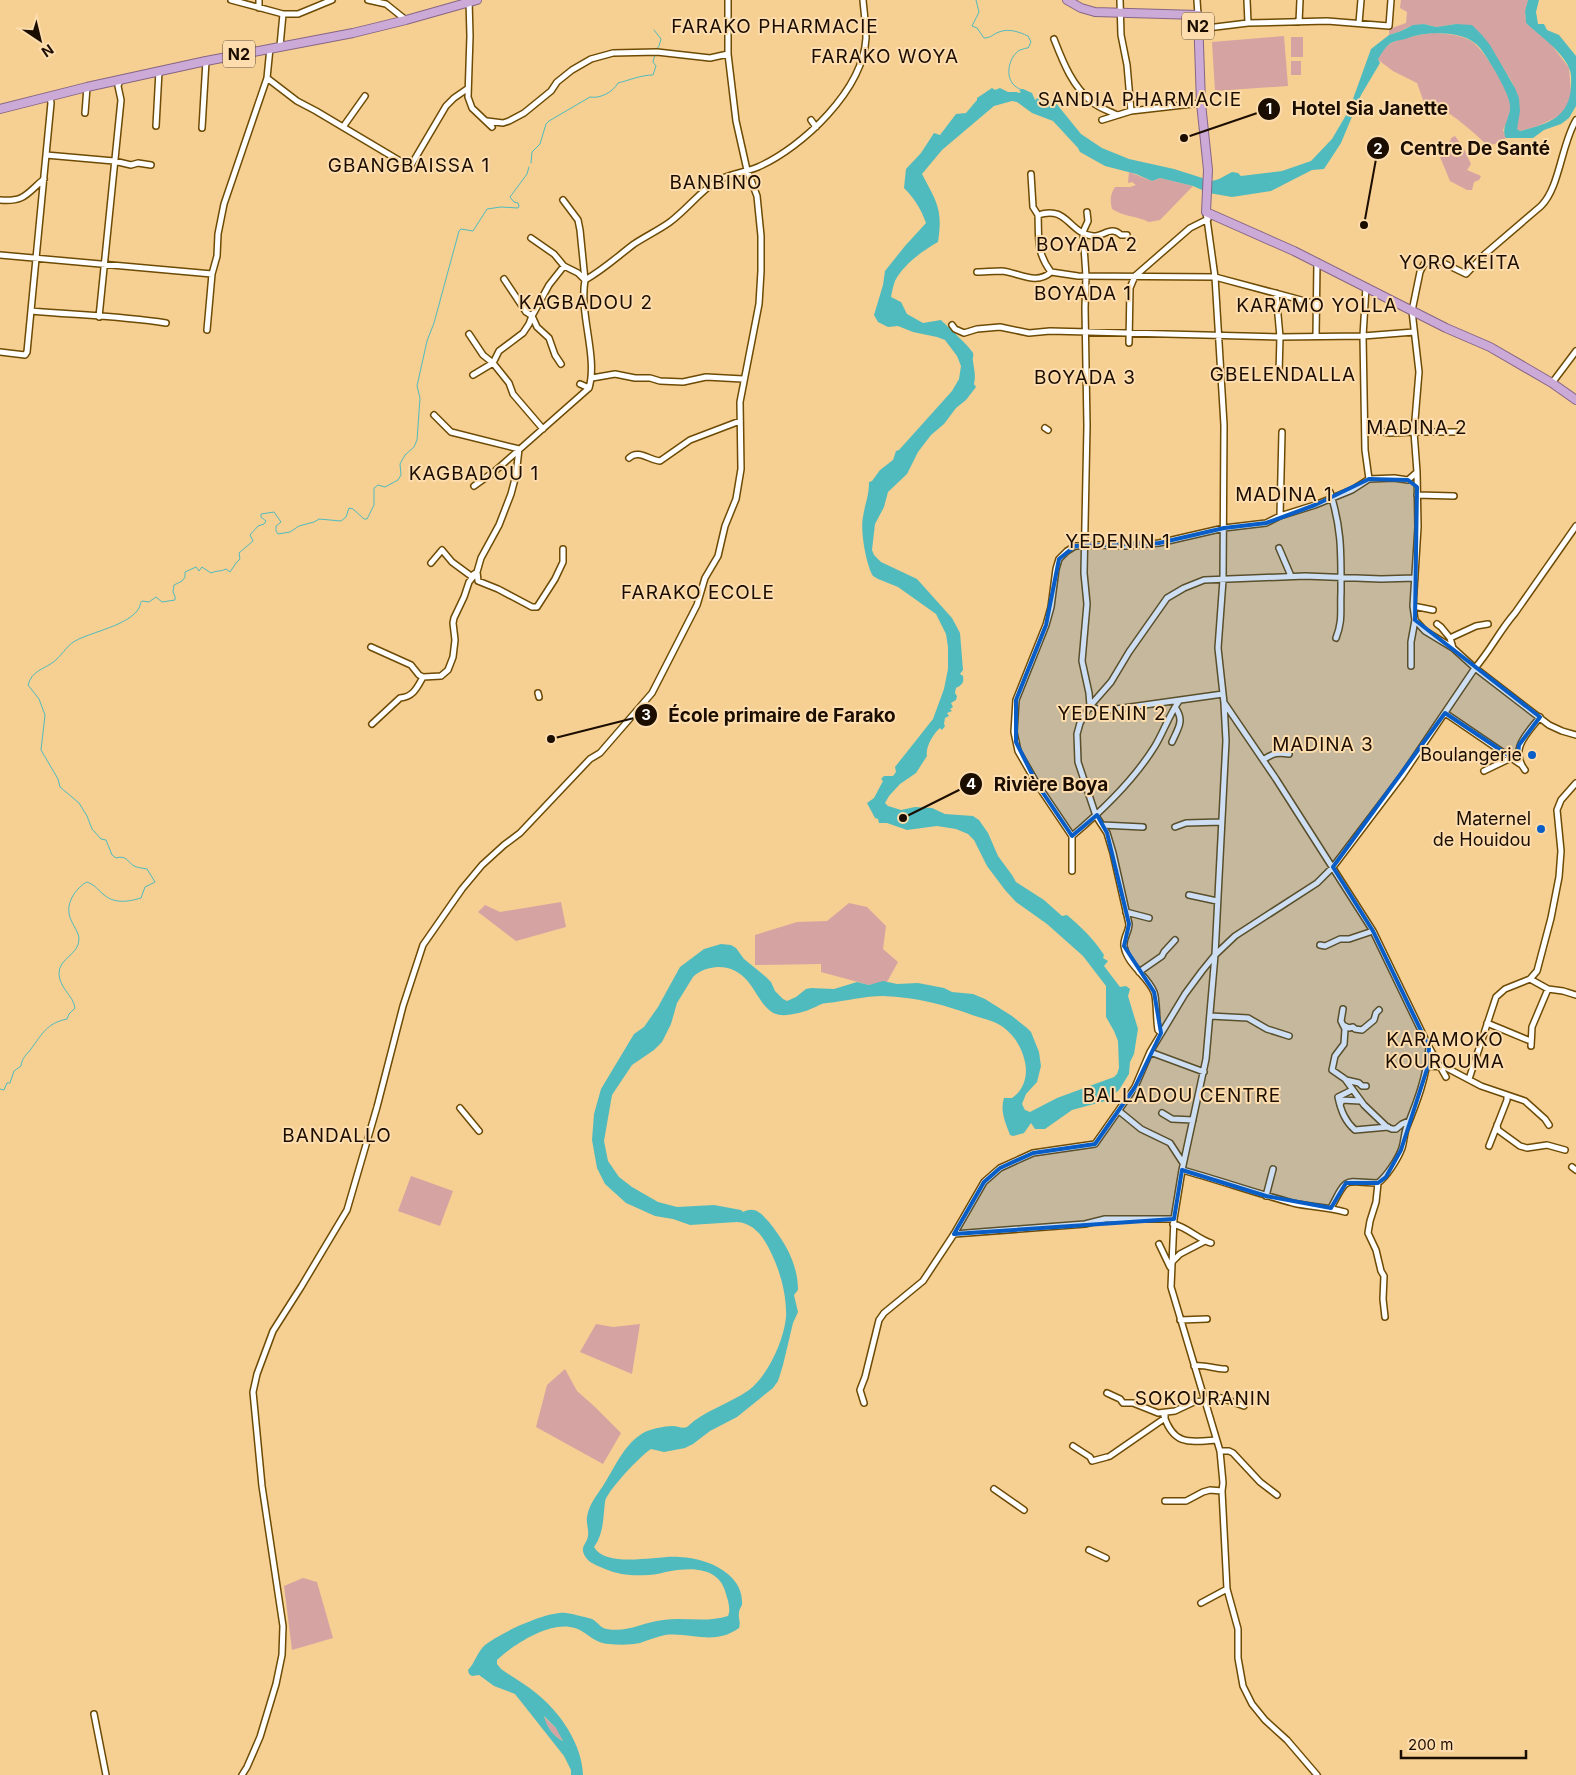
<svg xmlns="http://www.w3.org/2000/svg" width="1576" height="1775" viewBox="0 0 1576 1775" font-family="Inter,sans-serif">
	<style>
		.green { fill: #d6a3a3 }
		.water { fill: #50bbbe; fill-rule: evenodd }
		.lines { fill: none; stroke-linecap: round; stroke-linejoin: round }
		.stream { stroke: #50bbbe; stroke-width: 1 }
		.river { stroke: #50bbbe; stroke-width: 8 }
		.minor-casing { stroke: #6d4b04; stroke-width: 8 }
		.trunk-casing { stroke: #866585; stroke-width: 10 }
		.minor { stroke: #fff; stroke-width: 5 }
		.trunk { stroke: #ccaad7; stroke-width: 8 }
		.marked { fill: #085dc6; fill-opacity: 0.2; stroke: #085dc6; stroke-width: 4; stroke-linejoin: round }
		.poi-dot { fill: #085dc6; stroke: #fdddad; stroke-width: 2 }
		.labels { text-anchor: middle; stroke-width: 4; stroke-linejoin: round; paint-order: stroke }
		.shield { fill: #fdddad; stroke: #5f4b34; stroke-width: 1 }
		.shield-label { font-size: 16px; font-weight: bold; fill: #1b0d00 }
		.poi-label { font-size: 18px; fill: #1b0d00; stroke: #fdddad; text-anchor: end }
		.neighbourhood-label { font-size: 19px; letter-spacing: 1px; fill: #1b0d00; stroke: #fdddad }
		.leader { fill: none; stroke: #1b0d00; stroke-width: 2 }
		.callout-dot { fill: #1b0d00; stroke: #fdddad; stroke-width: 2 }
		.mark-label { font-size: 15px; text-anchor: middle; font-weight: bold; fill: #fff }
		.callout-label { font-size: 19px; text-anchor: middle; font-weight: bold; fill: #1b0d00; stroke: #fdddad; stroke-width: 4; stroke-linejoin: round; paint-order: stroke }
	</style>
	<rect width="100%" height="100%" fill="#f6cf92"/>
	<path class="green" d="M1401,0H1528L1525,11L1526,23L1551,44L1569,68L1571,92L1569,103L1561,115L1538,126L1520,131L1517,129C1516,118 1521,109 1518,98C1511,67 1478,44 1456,24L1436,27L1424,24L1408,27L1401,31L1389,35V29L1406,23L1407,12L1400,8Z
		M1433,33C1446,34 1460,34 1471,41C1484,49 1508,88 1510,104C1511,113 1507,122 1503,130L1506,138L1495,144L1487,145C1479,137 1451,112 1443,111C1437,110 1433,113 1427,111L1417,83L1393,71L1377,59C1380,55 1383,49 1387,46C1394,39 1423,34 1433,33Z
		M1284,36L1288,86L1215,91L1212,42Z
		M1291,37H1303V57H1291Z
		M1291,61H1301V75H1291Z
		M1455,136L1464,149L1471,164L1467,170L1481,176L1479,180L1474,182L1472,190H1467L1450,181L1440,157L1443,150L1451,140V138Z
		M1129,172L1152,181L1160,178L1193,186L1160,220L1149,222C1137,216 1124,217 1112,209C1110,200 1110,195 1115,187H1130L1136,185L1132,182L1128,183Z
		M561,902L566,927L516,941L478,912L485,905L500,912Z
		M849,903L867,907L886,926L883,949L898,962L887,982L869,985L821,972V964L755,965V935L797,922L827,921Z
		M411,1176L453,1191L440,1226L398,1211Z
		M596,1324L613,1327L640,1324L632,1374L580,1352Z
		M565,1369L577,1391L594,1406L621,1433L603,1464L536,1427L547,1385Z
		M303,1578L317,1582L333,1638L292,1650L284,1586Z
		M543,1716L556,1728L564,1741C553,1737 547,1726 543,1716Z"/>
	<path class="water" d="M1528,0H1539L1536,12L1538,24H1544L1547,30L1559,35L1576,56V106L1569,118L1561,124L1544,130L1533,138H1506C1500,128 1511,117 1510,106C1510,94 1488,58 1480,48C1466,30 1427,31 1408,38C1403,40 1398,40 1393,42C1386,45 1382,53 1378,59L1380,63L1361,95L1341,143L1324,169L1312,170L1271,191L1232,197L1209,193L1193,186L1160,178L1152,181L1136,174L1105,166L1080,152L1078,148L1053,121L1032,113L1017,102L1012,101L994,106L942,150L922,174C937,203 943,209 938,242C922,251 903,265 895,281C893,286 892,292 891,297L901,302L907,314L923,323L941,320C946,325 972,349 973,353C974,356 972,359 973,361C974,370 976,375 974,384L976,387L966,400L956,408L944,424L931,435L918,452L907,474L888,492L884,507L875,524L872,550L874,555L881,562L917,579L952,618L960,633L963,670L960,674L963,676C964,683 962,685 956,688L955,693L957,696L956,700L951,703L953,707L950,709L952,711L947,713L949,716L945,718L944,724L945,726L942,730L940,728C933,734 925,748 927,756L916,773L900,784L889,796L885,803L888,806L901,810L915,807L932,808L945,814L973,816L979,820L988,833L998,856L1012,875L1016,882L1044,900L1062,916L1067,915C1081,927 1094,939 1104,955L1103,958L1108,961L1104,966L1120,987L1126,986L1130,989L1128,996L1138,1029L1134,1054L1130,1062L1129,1074L1119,1090L1105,1101L1072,1110L1045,1129H1035L1031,1123L1024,1133L1013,1136L1010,1135C1005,1122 1000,1111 1004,1098H1012C1024,1090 1028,1075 1025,1062C1022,1048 1015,1036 1003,1027C995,1021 985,1019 975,1016C946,1005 915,997 883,996C865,996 846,1001 827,1003C822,1003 818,1006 813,1008C805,1012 789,1016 780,1015C755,1012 756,966 717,967C708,968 700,970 693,977L677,1003L671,1024L662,1042L654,1050L632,1065L612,1095L604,1141L608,1161L619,1177L632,1187L658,1202L677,1207L714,1205L741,1210L743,1212C755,1206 761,1213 769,1222C785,1242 798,1264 798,1290L794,1295L798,1312L793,1323L783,1365L778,1381L773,1388L737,1417L710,1431L693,1444L685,1448L664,1452L651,1449C641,1455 606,1492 605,1502C603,1518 604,1533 594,1547C607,1569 658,1555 679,1557C698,1558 715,1563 729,1575C737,1582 742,1591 742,1602C743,1606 739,1608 739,1613C738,1618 741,1622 739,1628C714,1646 692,1632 665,1635C656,1637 648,1640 640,1643C630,1645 619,1645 609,1644C593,1643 589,1633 575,1628C551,1620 514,1644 497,1660V1664L501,1669C512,1677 525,1684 536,1693C560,1712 582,1744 583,1775H571V1770L564,1756L515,1694L494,1686L479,1675L472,1676L469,1674L468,1670C475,1663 477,1652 485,1645C500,1633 547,1611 566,1613C574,1614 584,1617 592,1619C598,1622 600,1628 607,1629C627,1633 644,1622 663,1620C684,1617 707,1623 728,1616C731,1609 728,1601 726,1594C720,1568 694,1567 671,1571C664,1572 656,1575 649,1575C633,1576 619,1575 605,1569C599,1566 592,1564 588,1560C577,1547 587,1545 588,1536C589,1530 586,1523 587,1517C589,1503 599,1493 606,1481C617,1463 625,1444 643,1433C650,1429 665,1426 672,1426C678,1426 682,1429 687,1427C705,1410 729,1404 749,1390C768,1376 784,1340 786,1317C787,1298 781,1274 773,1257C766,1241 756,1223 737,1222L690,1225L673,1219L655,1216L626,1203L605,1184L597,1168L592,1140L594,1114L601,1089L634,1034L644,1027L658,1007L680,967L704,949L721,944L731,945L736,948L744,959L766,977L771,982L775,991L783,999L787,1001L796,997L806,989L811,988L834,989L857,982L869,985L883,981L897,984L918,983L944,988L952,992L973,994L985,999L1012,1016L1027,1028L1031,1032L1039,1052L1041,1066L1037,1082L1026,1094L1022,1104L1025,1110L1030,1112L1057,1098L1114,1077L1117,1074L1119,1068L1118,1041L1114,1031L1106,1017V986L1083,956L1047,924L1016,902L1005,890L987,866L974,840L968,834L956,829L937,826L907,830L887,823H879L878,819L875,818L867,803L874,798L883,781L881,779L884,776H893L896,772L895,767L933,719L944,689L948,669V647L946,634L936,614L898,587L878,579L873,576C866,564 860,530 863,517C865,503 869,497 869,482L872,481L880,470L893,460L896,451L899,450L952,391L959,379L961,366L957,356L945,340L937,337L913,332L898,326L888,327L878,322L874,315L883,285L885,271L905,246L926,223C921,209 915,199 904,188L906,169L921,153L934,133L940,135L956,114L966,113L977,100V98L992,88L995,90L1000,88L1008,92H1017L1019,93L1021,92L1019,90L1023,89L1032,93L1035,100L1039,97L1055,102L1081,134L1102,148L1129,159L1174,169L1212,181L1219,179L1232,172L1238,173L1241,176L1282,171L1311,161L1332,139L1349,110L1371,49L1389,35L1401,31L1413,25L1424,24L1436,27L1456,24L1472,25L1482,35L1490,45L1515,88L1519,98L1520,111L1517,129L1520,131C1546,124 1569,119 1571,87C1571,81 1572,74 1569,68C1562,51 1540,36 1526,23L1525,11ZM1282,176L1283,178L1270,184L1259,179ZM544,1716L556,1728L563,1741C554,1737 546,1726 544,1716Z"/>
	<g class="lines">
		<path class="stream" d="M976,0L979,12L972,26L977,28L984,38C991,38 993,34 999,32C1009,28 1019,32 1028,36L1031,42L1028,48C1026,48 1023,49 1020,50C1009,56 1004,77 1015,86C1017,88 1020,89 1022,90
			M654,30L661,39L659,46L656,50
			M531,163L532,152L540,144L546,124L549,121L590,97C600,99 613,92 618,83C630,80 641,75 653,75L656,66L653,62L655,54
			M0,1089L4,1090L7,1083H10L14,1071L21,1066C22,1058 26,1055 31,1049C42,1034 47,1023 67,1019L69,1014L75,1008C73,995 60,989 59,974C58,958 80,955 79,938C78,930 70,922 69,913C67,901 77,887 87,882C95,885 97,889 103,894C114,904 127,902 141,898L145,887L155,882L147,869C143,868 138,868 134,866C127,861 126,855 116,858L112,855L106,840L101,839L92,829L87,816L79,803L60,787L58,779L41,750L45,715L39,699L28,685C32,671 42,670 52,663C61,657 66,646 75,641C91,632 130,625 139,608C140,606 140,603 142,601L149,602L156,597L162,602L175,600V596L173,592L174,585L182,581L185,577V572L196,567L199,571L202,567L211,573C217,570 221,572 226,569L230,572L236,563L240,559L239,553L253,541L250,535L258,526L264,524L266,521L261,517V514L274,512L281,522L276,526V531L278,534L290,532L299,526L314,522L319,519L341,521L346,517L349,508L353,509L364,519H367L374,505V488L378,485L385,487L398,480L401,475L400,464L405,455L414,447L417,440L420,398L417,386L427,341L434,323L459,231L461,229L473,231L487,209L501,207L518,208L519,206L518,203L514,202L510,197L527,174L529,167"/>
		<path class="river" d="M1256,183L1291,175"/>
		<defs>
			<path id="minor" d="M231,0L283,14H298L332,0
				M259,0V8
				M368,0L386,4L406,20
				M469,0L470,36L468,97L472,108L492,127
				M1120,0L1121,35L1127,65L1131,111
				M1197,0L1198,15
				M1247,0L1248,23
				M1299,22L1300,0
				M1359,23L1361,0
				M1199,29L1248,23L1327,21L1389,26L1391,0
				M1054,39C1063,62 1072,86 1092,102C1099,108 1109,111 1117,115
				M280,46L283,14
				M267,78L297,101L316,111L410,167L446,106L454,98L467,89
				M85,113L87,87
				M811,120L816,127
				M1102,120L1131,111L1201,103
				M487,121L503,123L509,121L524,113L551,91L557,82L572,70L591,59L613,53L657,52L710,58L728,54
				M156,126L159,71
				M343,127L365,96
				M202,128L206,61
				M46,155L114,161L131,165L138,163L151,165
				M1031,174L1033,207L1038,215C1068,205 1068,233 1093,236C1103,237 1111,225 1121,235H1127
				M0,200C25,202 26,194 44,179
				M563,200L578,220L580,230L585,280C603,270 618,256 634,244C646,236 659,230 670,222C686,210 699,193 715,182C729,173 744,173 758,167C803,147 863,90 866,38C866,25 864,12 863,0
				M1087,212L1088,221L1083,232L1086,276L1085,308L1087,426L1084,573L1087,604L1082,661L1089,693L1090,706L1102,711L1223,694
				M1206,212L1215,277L1224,425L1223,580L1218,648L1224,703L1226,741L1215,955L1206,1059L1182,1170L1174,1219L1171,1287L1220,1451L1223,1483L1222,1491L1227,1589L1238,1629V1658L1243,1686L1252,1704L1265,1720L1287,1740L1317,1775
				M1038,215C1039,238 1036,252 1051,272L1078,276L1215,277L1316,304
				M531,238L554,254L564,266
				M0,255L212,274
				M977,272C984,272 993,271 1001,271C1018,272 1036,286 1051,272
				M1276,293L1280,337L1279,373
				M31,311C76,315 121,316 166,323
				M532,316L537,327L549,338L555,355L561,364
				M99,317L121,100L118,86L120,80
				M952,325L955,329L964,333L977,329L1000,327L1029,333L1050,331L1280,337L1363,336L1414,332
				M207,330L212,274L217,256L218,234L224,204L267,78L270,48
				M469,334L483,355L493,363L509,383L513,394L543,429
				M1316,336L1317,262
				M1129,343L1130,288L1135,276L1190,228L1208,219
				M0,352L25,355L27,352L51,103L50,97
				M473,375L493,363L499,351L523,333L529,324L532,316
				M592,378L615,374L635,378H650L660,381L683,382L706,377L743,379
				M1552,383L1576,351
				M580,384L589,388
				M1045,428L1048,430
				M1365,429L1390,433L1414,432L1419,372L1412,311L1420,272L1424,264L1437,260L1466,274L1485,254L1541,206C1560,187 1561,145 1576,120
				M629,458C638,449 649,460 660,461L690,440L740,421
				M1369,479L1394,478L1408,480L1417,472L1414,432H1458
				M474,486L495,471L589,388C598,357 579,314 585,280L578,273L564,266L549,285L532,316L526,312L504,279
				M1330,492C1342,529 1341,554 1341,592C1340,611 1343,620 1336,638
				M1417,495L1454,496
				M1280,516L1282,432
				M1279,548L1291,576
				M431,563L442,550L452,562L471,576L477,572L478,581L498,589L532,607H537L555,579L563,562V549
				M1413,606L1433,610
				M1415,620L1425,631L1453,648L1475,668L1549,725L1562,731L1576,735
				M1437,624L1441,627L1450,638
				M371,647L411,665L419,675L423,677L441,676L448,670L453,657L455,640L453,623L454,618L464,597L469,582L477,572L481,558L499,525L511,494L516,475L519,449L451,432L434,415
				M1453,648L1450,638L1476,626L1488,624
				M1411,666V642L1415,620L1413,606L1418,527L1417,472
				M538,693L539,697
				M1179,701C1169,715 1164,731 1155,746C1134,780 1103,810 1072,836L1037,784L1018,751L1014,732L1016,700L1046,625L1051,607L1056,569L1059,559L1067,551L1075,546L1098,545L1125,546L1159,543L1224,528L1266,523L1280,516L1315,505L1352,490L1369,479L1365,450L1363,336L1366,287
				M1225,704L1276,779L1373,931L1429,1047C1427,1076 1417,1102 1406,1129C1404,1135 1404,1142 1402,1148C1398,1159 1387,1176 1378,1183C1343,1182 1348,1175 1331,1208
				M1445,713L1520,764
				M372,724L400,698C413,697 417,688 423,677
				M1172,742C1178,728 1185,721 1175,707
				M1263,760C1273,753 1278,752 1289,754
				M1525,770C1509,749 1527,734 1540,717
				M1484,771L1513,757
				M1102,825L1143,827
				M1175,827L1186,823L1222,822
				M1072,871V836
				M1189,895L1217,901
				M1126,912L1149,918
				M1320,945L1325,946L1340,939H1349L1373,931
				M1139,972L1162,956L1164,952L1175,940
				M1530,979L1548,989L1563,991L1576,995
				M1343,1009L1341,1021L1345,1029L1344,1044L1335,1056L1332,1070L1345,1079L1364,1105L1387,1127L1392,1129H1396L1402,1124L1409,1121
				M1210,1016L1248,1018L1267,1029L1289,1036
				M1487,1023L1528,1040
				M1343,1025L1349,1028L1353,1027L1355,1029L1362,1030L1374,1020L1376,1013L1379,1010
				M1161,1033L1158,1030C1156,1020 1157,999 1154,992C1147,975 1127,965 1124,946C1123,938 1129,932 1129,924L1113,853L1107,833L1096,816L1078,762L1077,734L1080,723L1090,706L1111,682L1129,652L1167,598L1184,588L1204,580L1305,576L1381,579L1415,578
				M1531,1046L1532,1027L1548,989
				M1429,1047L1446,1077
				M1150,1052L1204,1072
				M1428,1066L1445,1067L1481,1086L1525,1101L1545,1119L1549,1125
				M1469,1079L1496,997L1505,989L1530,979L1537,971L1551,918L1559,877L1561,851L1557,810L1561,800L1576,783
				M1346,1080L1359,1083L1362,1086H1366
				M1352,1090L1338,1097C1341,1111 1345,1121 1355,1130L1388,1127
				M1340,1105L1342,1100L1360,1101
				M460,1108L479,1131
				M1119,1111L1141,1129L1170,1143L1183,1163
				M1162,1113L1172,1119L1193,1120
				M1497,1125L1498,1130L1520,1146L1527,1148L1547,1145L1565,1150
				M1489,1146L1507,1100V1095
				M1572,1167L1576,1170
				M1182,1170C1219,1180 1255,1193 1293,1203C1310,1207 1328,1207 1345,1212
				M1378,1183L1376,1202L1370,1221L1368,1233L1376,1250L1381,1271L1384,1276L1383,1299L1385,1317
				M1266,1196L1273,1169
				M1173,1224C1187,1227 1198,1239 1211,1243
				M954,1234L1085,1224L1105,1219H1174
				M1159,1244L1170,1267
				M1171,1263L1180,1254L1205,1241
				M1180,1320L1207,1319
				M1194,1366C1205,1364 1213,1369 1225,1369
				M1107,1393L1120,1399L1123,1403H1133L1158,1413L1175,1411L1194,1402L1204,1401L1212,1397L1222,1398L1244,1406
				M864,1403L860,1390L865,1377L879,1320L884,1313L923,1281L954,1234L984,1182L1000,1168L1033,1153L1095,1144L1135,1087L1150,1052L1185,994L1202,971L1215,955L1235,936L1317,883L1333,867L1402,776L1475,668C1490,651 1500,630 1515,613L1576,526
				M1164,1416C1174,1446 1190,1442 1216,1440
				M1073,1446L1090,1457L1092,1461L1107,1457
				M1220,1451H1229L1233,1453L1260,1482L1277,1495
				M1110,1456L1165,1418V1413
				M994,1489L1024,1510
				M1165,1501H1186L1203,1492L1210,1490L1222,1491
				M1089,1550L1106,1558
				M1201,1603L1227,1589
				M94,1714L106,1775
				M242,1775L247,1767L260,1737L276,1684L282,1655L283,1626L262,1486L253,1392L257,1374L273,1331L301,1287L347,1210L377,1107L403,1006L423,945L462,889L482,865L504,845L520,833L590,759L600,753L652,693L697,605L705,578L718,556L725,526L736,499L741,469L740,402L759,304L761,271V236L757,196L747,170L736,121L728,54V0"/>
			<path id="trunk" d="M1067,0L1081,8L1095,12L1198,15L1201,103L1208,170L1206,212L1294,251L1446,328L1490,347L1552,383L1576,400
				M0,109L87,87L206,61L353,33L406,20L477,0"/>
		</defs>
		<use href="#minor" class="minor-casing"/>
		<use href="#trunk" class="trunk-casing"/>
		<use href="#minor" class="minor"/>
		<use href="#trunk" class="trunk"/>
	</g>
	<path class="marked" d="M1369,479L1408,480L1417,487L1415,620L1540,717L1519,745L1518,754L1511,757L1445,713L1333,867L1373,931L1429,1047L1428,1066L1401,1150L1386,1177L1378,1183H1346L1331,1208L1266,1196L1182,1170L1174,1219L954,1234L984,1182L1000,1168L1033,1153L1095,1144L1135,1087L1161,1033L1154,992L1124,946L1129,924L1107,833L1097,815L1072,836L1037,784L1016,742V700L1046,625L1059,559L1075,546L1159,543L1224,528L1266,523L1315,505Z"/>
	<g class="poi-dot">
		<circle cx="1532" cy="755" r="5"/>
		<circle cx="1541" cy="829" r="5"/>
	</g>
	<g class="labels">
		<g class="shield">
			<rect x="1182" y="12.5" width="32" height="27" rx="4"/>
			<rect x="223" y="40.5" width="32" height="27" rx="4"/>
		</g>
		<g class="shield-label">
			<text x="1198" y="32">N2</text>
			<text x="239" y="60">N2</text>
		</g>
		<g class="poi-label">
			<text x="1522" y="761">Boulangerie</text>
			<text x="1531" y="825">Maternel<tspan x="1531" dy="21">de Houidou</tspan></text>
		</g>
		<g class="neighbourhood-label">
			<text x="775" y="33">FARAKO PHARMACIE</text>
			<text x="885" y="63">FARAKO WOYA</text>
			<text x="1140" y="106">SANDIA PHARMACIE</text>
			<text x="409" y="172">GBANGBAISSA 1</text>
			<text x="716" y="189">BANBINO</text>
			<text x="1087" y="251">BOYADA 2</text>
			<text x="1460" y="269">YORO KEITA</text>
			<text x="1083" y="300">BOYADA 1</text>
			<text x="586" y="309">KAGBADOU 2</text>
			<text x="1317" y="312">KARAMO YOLLA</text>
			<text x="1283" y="381">GBELENDALLA</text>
			<text x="1085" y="384">BOYADA 3</text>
			<text x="1417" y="434">MADINA 2</text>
			<text x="474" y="480">KAGBADOU 1</text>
			<text x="1284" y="501">MADINA 1</text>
			<text x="1118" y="548">YEDENIN 1</text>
			<text x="698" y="599">FARAKO ECOLE</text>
			<text x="1112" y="720">YEDENIN 2</text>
			<text x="1323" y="751">MADINA 3</text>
			<text x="1445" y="1046">KARAMOKO<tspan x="1445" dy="22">KOUROUMA</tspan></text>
			<text x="1182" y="1102">BALLADOU CENTRE</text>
			<text x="337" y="1142">BANDALLO</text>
			<text x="1203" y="1405">SOKOURANIN</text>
		</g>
	</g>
	<path class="leader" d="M1184 138L1269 109M1364 225L1378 148M551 739L646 715M903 818L971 784"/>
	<g class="callout-dot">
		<circle cx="1184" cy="138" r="5"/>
		<circle cx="1364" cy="225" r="5"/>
		<circle cx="551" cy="739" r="5"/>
		<circle cx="903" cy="818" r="5"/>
		<circle cx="1269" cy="109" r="12"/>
		<circle cx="1378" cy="148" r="12"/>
		<circle cx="646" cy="715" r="12"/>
		<circle cx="971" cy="784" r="12"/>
	</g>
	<g class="mark-label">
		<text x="1269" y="114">1</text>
		<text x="1378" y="154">2</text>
		<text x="646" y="720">3</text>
		<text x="971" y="789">4</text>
	</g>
	<g class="callout-label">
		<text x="1370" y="115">Hotel Sia Janette</text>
		<text x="1475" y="155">Centre De Santé</text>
		<text x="782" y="722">École primaire de Farako</text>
		<text x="1051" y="791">Rivière Boya</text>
	</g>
	<g transform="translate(40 40) rotate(145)" stroke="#fdddad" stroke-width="4" paint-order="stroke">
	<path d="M0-4L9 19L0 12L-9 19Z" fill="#1b0d00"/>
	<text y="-8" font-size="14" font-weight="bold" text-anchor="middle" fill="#1b0d00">N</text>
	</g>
	<path d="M1401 1750v8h125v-8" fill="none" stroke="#1b0d00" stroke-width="2.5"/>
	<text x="1408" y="1750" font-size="15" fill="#1b0d00" stroke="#fdddad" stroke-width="4" paint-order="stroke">200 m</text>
</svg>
